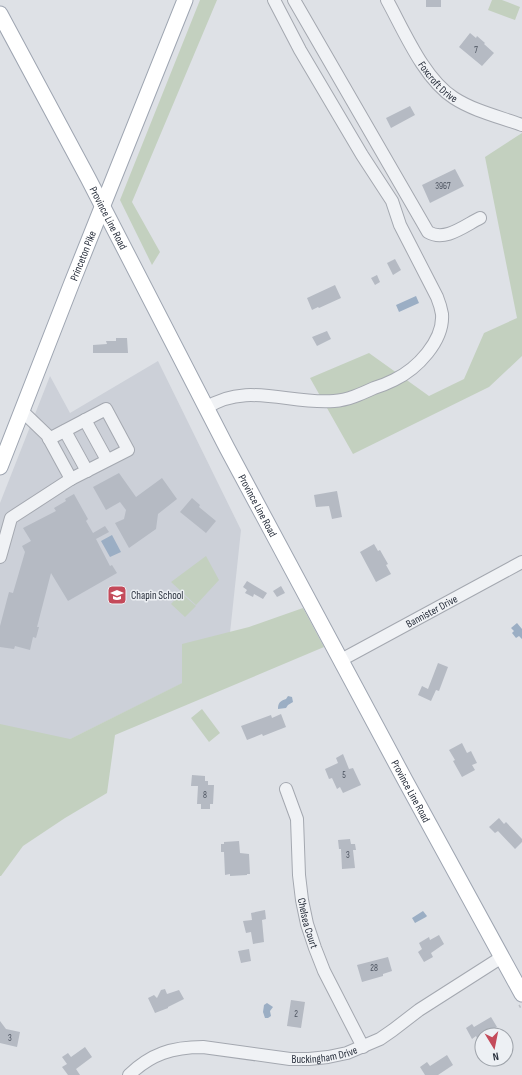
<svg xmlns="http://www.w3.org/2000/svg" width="522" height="1075" viewBox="0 0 522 1075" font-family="'Sofia Sans Condensed',sans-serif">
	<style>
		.built { fill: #ccd0d8 }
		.green { fill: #c3d0bf }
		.water { fill: #9baec4 }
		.building { fill: #b5bac3 }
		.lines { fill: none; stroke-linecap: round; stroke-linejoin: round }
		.minor-casing { stroke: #a4a8b0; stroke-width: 14 }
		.major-casing { stroke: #9ea5b1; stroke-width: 17 }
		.path { stroke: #bcbfc5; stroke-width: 1.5; stroke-dasharray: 3 3; stroke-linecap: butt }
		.minor { stroke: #f0f2f5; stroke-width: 12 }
		.major { stroke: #fff; stroke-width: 15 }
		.labels { text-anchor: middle; stroke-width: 3; stroke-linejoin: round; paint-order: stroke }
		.number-label { font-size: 9px; fill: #4b525e }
		.street-label { font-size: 11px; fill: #282f3c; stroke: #edf0f4 }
		.poi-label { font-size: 11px; fill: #282f3c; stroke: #edf0f4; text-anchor: start }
	</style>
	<rect width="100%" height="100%" fill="#dee1e6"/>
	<path class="built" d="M158,361L241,530L227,661L0,774V503L50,376L70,413Z"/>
	<path class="green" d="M200,0H217L132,202L160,252L152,265L120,200Z
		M492,0H502L520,7L515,20L488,10Z
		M522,133V356L489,387L353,454L310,378L369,353L429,396L464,379L484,333L517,318L485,157Z
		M206,556L219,580L196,605L171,582Z
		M181,593L196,606L185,617L171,604Z
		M303,608L324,647L115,735L107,793L65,818L23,846L1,876H0V724L70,739L182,683V644L249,627Z
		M202,709L220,733L209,742L191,718Z"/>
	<path class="water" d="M416,296L419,303L399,312L396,305Z
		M112,535L121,552L110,557L101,541Z
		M517,623L522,629V639L519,636L516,638L512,633L514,631L511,628Z
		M288,696L292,697L293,702L288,705L286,708L278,709C278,703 280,701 286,699Z
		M423,911L427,916L426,917L415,923L412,918Z
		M267,1003L273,1007L270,1011L271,1016L268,1018H265L263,1012L264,1005Z"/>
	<path class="building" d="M426,0H441V7H426Z
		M470,33L476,38L477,36L485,43L484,44L494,53L482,66L459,47Z
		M410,106L415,115L391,128L386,118Z
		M455,169L464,186L430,203L422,185Z
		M395,259L401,270L393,275L387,263Z
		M377,275L380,282L375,285L371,278Z
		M335,285L341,298L319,308L318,307L312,310L307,298Z
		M327,331L331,339L317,346L312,337Z
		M116,338H127L128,353H93V345L107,344L106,341H116Z
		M119,473L136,497L162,478L177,499L158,514L156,529L129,548L115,523L124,519L126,510L120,502L106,510L93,487Z
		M337,491L342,517L332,519L329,506L316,507L314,495Z
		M74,494L88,519L86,521L93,533L105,526L109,532L96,539L110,566L112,565L117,573L68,601L51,573L37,627H39L36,638L33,637L30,650L15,646L14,649L0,647V626L9,592L13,593L25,552L22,546L31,541L23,528L56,511L54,508L66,501L65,499Z
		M192,498L200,505L199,507L216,521L206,533L180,512Z
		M374,544L378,551L380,550L388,564L386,565L391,574L376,582L360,552Z
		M247,581L267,593L263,599L254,594L253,597L245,593L247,590L243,587Z
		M281,586L285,593L277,597L273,591Z
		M438,663L448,667L439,691L436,690L431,701L418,695L422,686L428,689Z
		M281,714L286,727L263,736L262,734L247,740L241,726L271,715L272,718Z
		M462,743L467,753L471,751L477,763L472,765L475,770L462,777L453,761L455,760L449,750Z
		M343,754L349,769L353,768L361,785L343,793L340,787L337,789L332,778L329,779L325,769L338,763L336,758Z
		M192,775L205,776V781H208V785H214L213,804H210V809H201V804H197L198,786H191Z
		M499,818L504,824L506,822L522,839V842L515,849L498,831L495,833L489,827Z
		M350,839L351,844H355L356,850H353L355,868L342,869L341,849H339L338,840Z
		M239,841L240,853L249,854L250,874H247V875L230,876V874L225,875L224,852H221V844H224V842Z
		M265,910L266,919L262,920L264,942L253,944L251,932L246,933L243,921L252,920L251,913Z
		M439,935L444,944L431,953L433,957L424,962L418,952L422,949L419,943L429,937L430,940Z
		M249,949L251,961L241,963L238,951Z
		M388,957L392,971L383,974V976L362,982L357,965Z
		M165,989L167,994L179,990L184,999L168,1007V1008L155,1013L148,998L154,995L157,998L161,990Z
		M291,1000L305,1002L301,1028L287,1026Z
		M491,1017L497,1027L491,1030L494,1035H482V1047L476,1036L472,1039L466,1028L472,1024L474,1027Z
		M0,1021L6,1029L20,1032L17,1047L0,1043Z
		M85,1047L92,1057L76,1069L80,1075H68L62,1067L67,1064L62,1057L68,1053L71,1057Z
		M447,1055L453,1065L438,1075H425L420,1067L427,1062L430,1066Z"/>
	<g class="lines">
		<defs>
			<g id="minor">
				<path d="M294,0L428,232C445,242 464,226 480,218"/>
				<path id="s1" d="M387,0C404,31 424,79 454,98C474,111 500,117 522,125"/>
				<path d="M206,408C246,381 290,405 334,401C348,400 361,394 374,388C381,386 388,383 394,380C417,369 444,341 442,314C441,308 439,302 437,297L400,225L392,201L362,155L300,50L274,0"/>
				<path d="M22,411L47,435L71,479"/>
				<path d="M85,420L107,460"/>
				<path d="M65,431L87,471"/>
				<path d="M0,557L11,518L71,479L128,450L106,409L49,439"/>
				<path id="s2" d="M341,660L522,562"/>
				<path id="s3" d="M286,789L297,819L299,875L302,900L307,924L315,948L324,971L363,1047"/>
				<path id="s4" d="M129,1075C151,1054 172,1047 203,1047L290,1059H309L328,1057L347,1053L380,1039L393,1030L419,1010L502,957"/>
			</g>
			<g id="major">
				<path id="s5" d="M0,14L88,178L227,448L405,780L522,994"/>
				<path id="s6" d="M0,467L71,285L185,0"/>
			</g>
		</defs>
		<use href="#minor" class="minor-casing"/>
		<use href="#major" class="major-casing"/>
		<path class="path" d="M519,1005L522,1010"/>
		<use href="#minor" class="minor"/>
		<use href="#major" class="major"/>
	</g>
	<defs>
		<symbol id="school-square" viewBox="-11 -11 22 22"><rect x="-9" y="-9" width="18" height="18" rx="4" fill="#c44a5a" stroke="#edf0f4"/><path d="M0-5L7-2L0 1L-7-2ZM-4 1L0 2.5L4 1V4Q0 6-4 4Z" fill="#fff"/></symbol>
	</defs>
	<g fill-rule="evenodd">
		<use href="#school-square" x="106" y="584" width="22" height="22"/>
	</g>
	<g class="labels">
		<g class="number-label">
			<text x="476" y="53">7</text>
			<text x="443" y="189">3967</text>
			<text x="344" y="778">5</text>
			<text x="205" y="798">8</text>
			<text x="348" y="858">3</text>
			<text x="374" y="971">28</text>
			<text x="296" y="1017">2</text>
			<text x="10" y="1041">3</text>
		</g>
		<g class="street-label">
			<text dy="4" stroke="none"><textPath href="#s1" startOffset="97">Foxcroft Drive</textPath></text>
			<text dy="4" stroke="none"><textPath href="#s5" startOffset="231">Province Line Road</textPath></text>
			<text dy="4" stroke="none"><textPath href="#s6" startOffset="227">Princeton Pike</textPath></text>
			<text dy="4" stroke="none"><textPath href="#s5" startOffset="555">Province Line Road</textPath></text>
			<text dy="4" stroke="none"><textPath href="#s2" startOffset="103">Bannister Drive</textPath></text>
			<text dy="4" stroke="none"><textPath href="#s5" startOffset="879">Province Line Road</textPath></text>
			<text dy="4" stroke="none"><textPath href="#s3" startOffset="137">Chelsea Court</textPath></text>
			<text dy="4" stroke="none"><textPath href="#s4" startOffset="204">Buckingham Drive</textPath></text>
		</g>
		<g class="poi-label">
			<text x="131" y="599">Chapin School</text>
		</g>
	</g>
	<g transform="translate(494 1047) rotate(170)"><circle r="19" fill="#edf0f4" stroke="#9ea3aa"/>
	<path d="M0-3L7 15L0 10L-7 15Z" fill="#c44a5a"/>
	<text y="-6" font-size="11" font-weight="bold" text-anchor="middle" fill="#282f3c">N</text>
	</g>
</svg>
